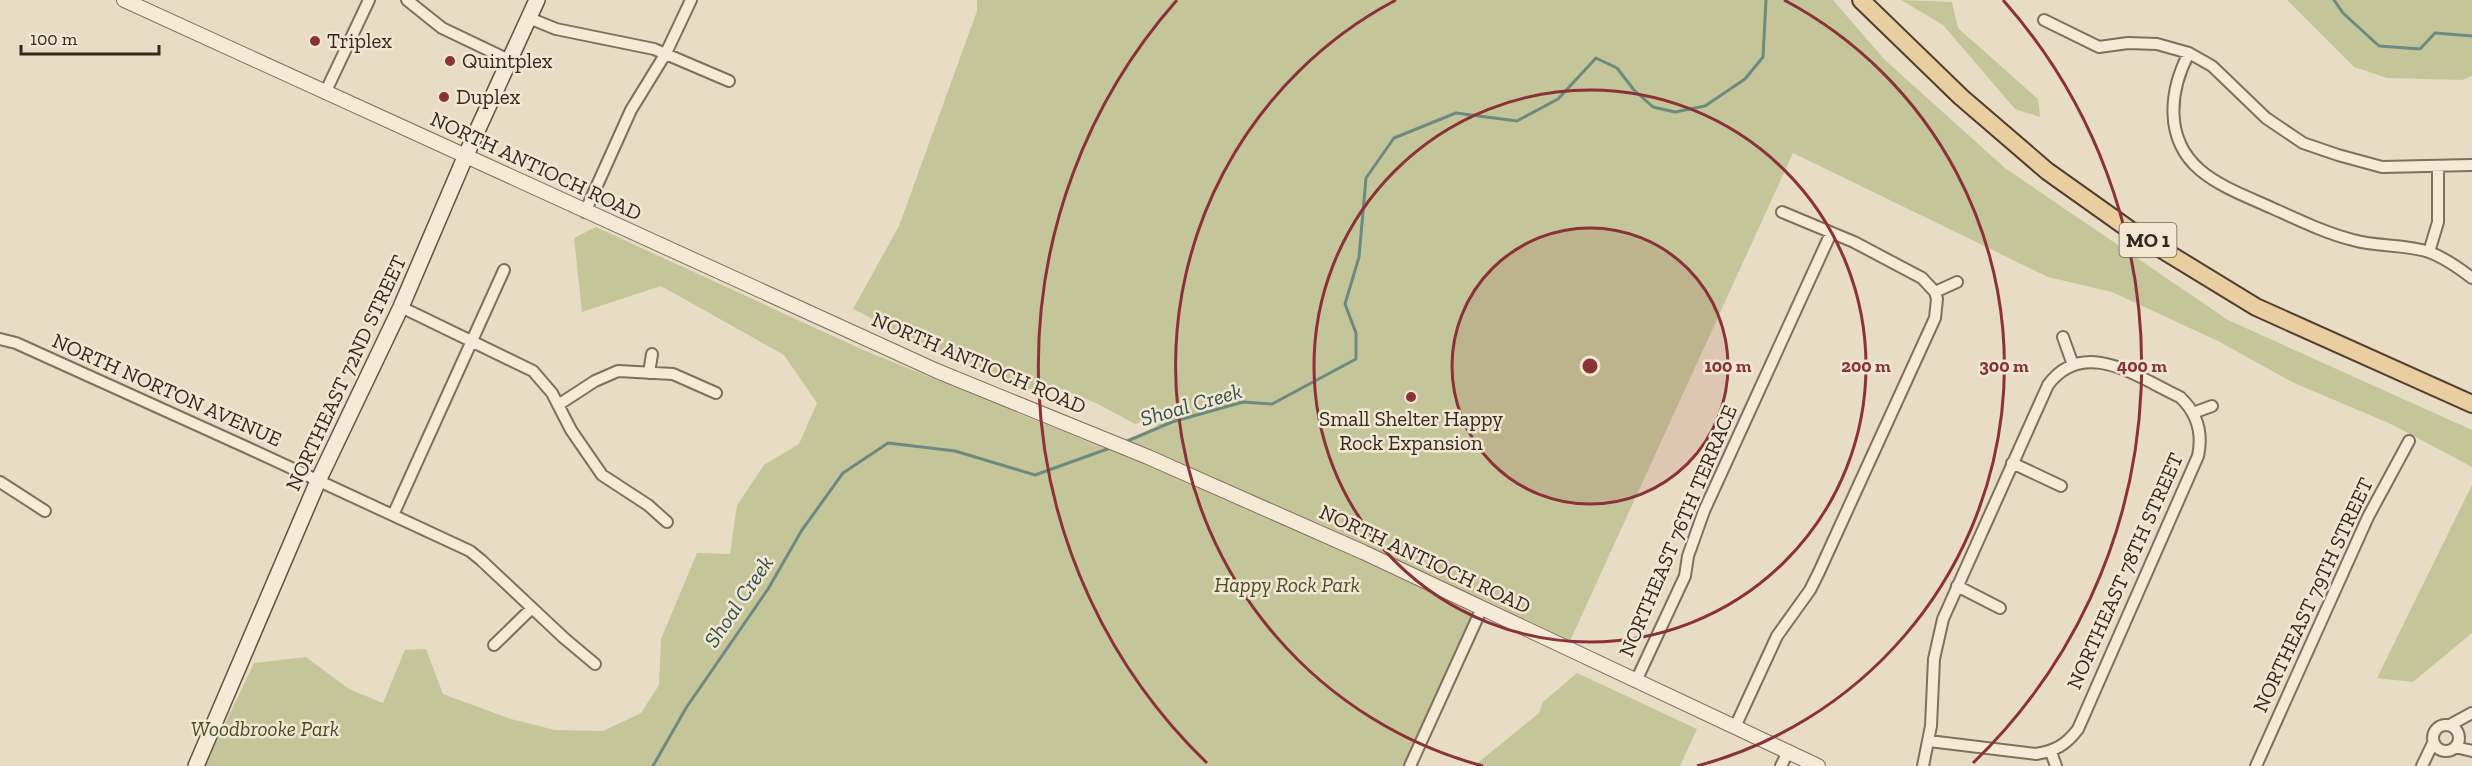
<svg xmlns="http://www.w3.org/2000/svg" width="2472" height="766" viewBox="0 0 2472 766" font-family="'Zilla Slab',serif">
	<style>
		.green { fill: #c4c699 }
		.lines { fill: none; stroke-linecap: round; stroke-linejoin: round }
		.stream { stroke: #6d8a81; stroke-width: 3 }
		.minor-casing { stroke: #826e5c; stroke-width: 14 }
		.tertiary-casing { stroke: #826e5c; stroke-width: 16 }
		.secondary-casing { stroke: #64503f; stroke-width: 18 }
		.primary-casing { stroke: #503d30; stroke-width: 20 }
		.minor { stroke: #f5ead6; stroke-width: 10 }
		.tertiary { stroke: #f5ead6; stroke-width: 14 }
		.secondary { stroke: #f5ead6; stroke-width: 15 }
		.primary { stroke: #e9ce9f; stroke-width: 16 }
		.ring { fill: none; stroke: #8b3238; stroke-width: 3 }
		.poi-dot { fill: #8b3238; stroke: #f2e7d3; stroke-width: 2 }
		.labels { text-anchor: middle; stroke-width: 5; stroke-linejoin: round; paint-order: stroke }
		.shield { fill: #f2e7d3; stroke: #6d6155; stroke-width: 1.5 }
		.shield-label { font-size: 20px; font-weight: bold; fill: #34281f }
		.poi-label { font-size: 21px; fill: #34281f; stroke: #f2e7d3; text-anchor: start }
		.street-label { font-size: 21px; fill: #34281f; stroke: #f2e7d3 }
		.park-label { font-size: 21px; font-style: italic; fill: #474e27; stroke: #f2e7d3 }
		.water-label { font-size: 22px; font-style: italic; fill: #30524e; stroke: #f2e7d3 }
		.centre { fill: #8b3238; stroke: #f2e7d3; stroke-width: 3 }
		.ring-label { font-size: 18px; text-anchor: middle; font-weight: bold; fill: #8b3238; stroke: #f2e7d3; stroke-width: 5; stroke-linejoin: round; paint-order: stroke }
	</style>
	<rect width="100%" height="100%" fill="#e9dcc4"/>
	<path class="green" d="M977,0H1833L1885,60L2005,168L2228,320L2472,430V467L2391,424L2294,383L2218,341L2112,292L2048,277L1793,153L1570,641L1481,598L1404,766H205L254,663L306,657L349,689L383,703L405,650L426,649L443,694L511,719L555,730L603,731L641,713L659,685L661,639L697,553L730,554L737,505L764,465L799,444L817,403L784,355L661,286L582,312L574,238L596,227L861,349L1104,448L1159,427L1144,421L1135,424L1098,404L1059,388L1034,391L949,358L853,309L899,226L977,11Z
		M1901,0L1952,2L1958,28L2038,99L2040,117L2015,109L1943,25Z
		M2287,0H2472V76L2462,80L2387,78L2354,67Z
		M2472,485V633L2413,682L2377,678Z
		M1577,673L1697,729L1680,766H1474L1539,713L1543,702Z"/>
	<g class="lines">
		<path class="stream" d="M2334,0L2343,13L2379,46L2420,49L2435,33L2472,36
			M1125,442L1172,422L1243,402L1272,404L1356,359V333L1345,304L1359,257L1366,178L1394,138L1456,113L1517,121L1558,99L1596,58L1617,68L1634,90L1653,107L1675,112L1705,106L1745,79L1763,57L1766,0
			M653,766L686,708L768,589L802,530L843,473L888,443L955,451L1035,475L1110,448"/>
		<defs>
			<path id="minor" d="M407,0L442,28L509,60
				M529,18L556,29L654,49L729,81
				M2044,20L2099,47L2128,43L2157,44L2189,53L2212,66L2266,118L2303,143L2338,155L2382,167L2472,165
				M2189,53C2169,91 2164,139 2200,170C2220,187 2248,197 2272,208C2299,220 2325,233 2353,240C2377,247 2405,244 2429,252C2445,258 2459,268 2472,278
				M325,93L369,0
				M585,212L631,110L666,53L691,0
				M2429,252L2438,222V166
				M1935,292L1957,282
				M401,307L533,371L552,393L571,430L602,475L648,505L667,522
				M2063,337L2073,365
				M0,339L16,343L248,448L470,551L481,560L564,638L595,664
				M649,373L652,354
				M558,405L595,381L618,371L673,374L716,393
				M2193,413L2212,406
				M2012,463L2061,486
				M0,482L45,511
				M393,515L504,270
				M1957,586L2000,608
				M494,645L532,608
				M1636,681L1685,576L1688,556L1704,511L1831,233
				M2433 738a13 13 0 1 1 26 0a13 13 0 1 1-26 0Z
				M2450,725L2472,713
				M1735,727L1777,636L1810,590L1819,572L1935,318L1937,299L1935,292L1922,278L1854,242L1782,212
				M2455,747L2472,751
				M2051,752L2056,766
				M1410,766L1482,608
				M1781,766L1788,752
				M1923,766L1931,726L1934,659L1943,619L2048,385C2084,336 2139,378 2180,397C2197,413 2203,433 2198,456L2078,729C2066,745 2055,751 2036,754L1929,741
				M2256,766L2368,517L2409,441
				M2422,766L2433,743"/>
			<path id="tertiary" d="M124,0L937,371L1148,457L1363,552L1818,766"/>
			<path id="secondary" d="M196,766L318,481L401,307L466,155L537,0"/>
			<path id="primary" d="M1861,0L1961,97L2047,171L2130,230L2256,307L2472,404"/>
		</defs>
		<use href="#minor" class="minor-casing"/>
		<use href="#tertiary" class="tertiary-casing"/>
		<use href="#secondary" class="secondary-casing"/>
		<use href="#primary" class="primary-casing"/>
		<use href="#minor" class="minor"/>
		<use href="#tertiary" class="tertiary"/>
		<use href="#secondary" class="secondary"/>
		<use href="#primary" class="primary"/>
	</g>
	<circle cx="1590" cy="366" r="138" fill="#8b3238" fill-opacity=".12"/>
	<g class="ring">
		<circle cx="1590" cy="366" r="138"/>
		<circle cx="1590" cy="366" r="276"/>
		<path d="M1483 766A414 414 0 0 1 1396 0M1784 0A414 414 0 0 1 1697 766"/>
		<path d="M1207 763A552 552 0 0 1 1177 0M2003 0A552 552 0 0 1 1973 763"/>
	</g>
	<g class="poi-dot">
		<circle cx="315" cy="41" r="6"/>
		<circle cx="450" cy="61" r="6"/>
		<circle cx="444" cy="97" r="6"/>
		<circle cx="1411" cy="397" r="6"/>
	</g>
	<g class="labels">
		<rect class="shield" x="2119.5" y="223" width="57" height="34" rx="4.5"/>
		<g class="shield-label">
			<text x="2148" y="247">MO 1</text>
		</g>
		<g class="poi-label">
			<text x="327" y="48">Triplex</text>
			<text x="462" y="68">Quintplex</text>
			<text x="456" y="104">Duplex</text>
			<text x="1411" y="426" text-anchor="middle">Small Shelter Happy<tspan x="1411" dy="24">Rock Expansion</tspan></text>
		</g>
		<g class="street-label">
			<text transform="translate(536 166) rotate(25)" y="7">NORTH ANTIOCH ROAD</text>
			<text transform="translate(979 363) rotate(23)" y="7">NORTH ANTIOCH ROAD</text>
			<text transform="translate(346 373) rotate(-65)" y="7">NORTHEAST 72ND STREET</text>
			<text transform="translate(167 390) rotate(24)" y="7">NORTH NORTON AVENUE</text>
			<text transform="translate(1678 531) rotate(-67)" y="7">NORTHEAST 76TH TERRACE</text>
			<text transform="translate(1425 559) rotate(25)" y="7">NORTH ANTIOCH ROAD</text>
			<text transform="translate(2125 571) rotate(-66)" y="7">NORTHEAST 78TH STREET</text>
			<text transform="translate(2313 595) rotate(-65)" y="7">NORTHEAST 79TH STREET</text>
		</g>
		<g class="park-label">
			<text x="1287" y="592">Happy Rock Park</text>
			<text x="265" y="736">Woodbrooke Park</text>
		</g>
		<g class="water-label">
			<text transform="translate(1191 404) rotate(-16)" y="8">Shoal Creek</text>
			<text transform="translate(738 601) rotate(-56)" y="8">Shoal Creek</text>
		</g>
	</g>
	<circle cx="1590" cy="366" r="9" class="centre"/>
	<g class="ring-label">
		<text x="1728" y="372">100 m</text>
		<text x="1866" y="372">200 m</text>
		<text x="2004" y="372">300 m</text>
		<text x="2142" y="372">400 m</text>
	</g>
	<path d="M21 45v9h138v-9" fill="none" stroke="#34281f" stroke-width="3"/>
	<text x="30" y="45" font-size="18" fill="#34281f" stroke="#f2e7d3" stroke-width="4.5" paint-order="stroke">100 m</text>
</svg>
